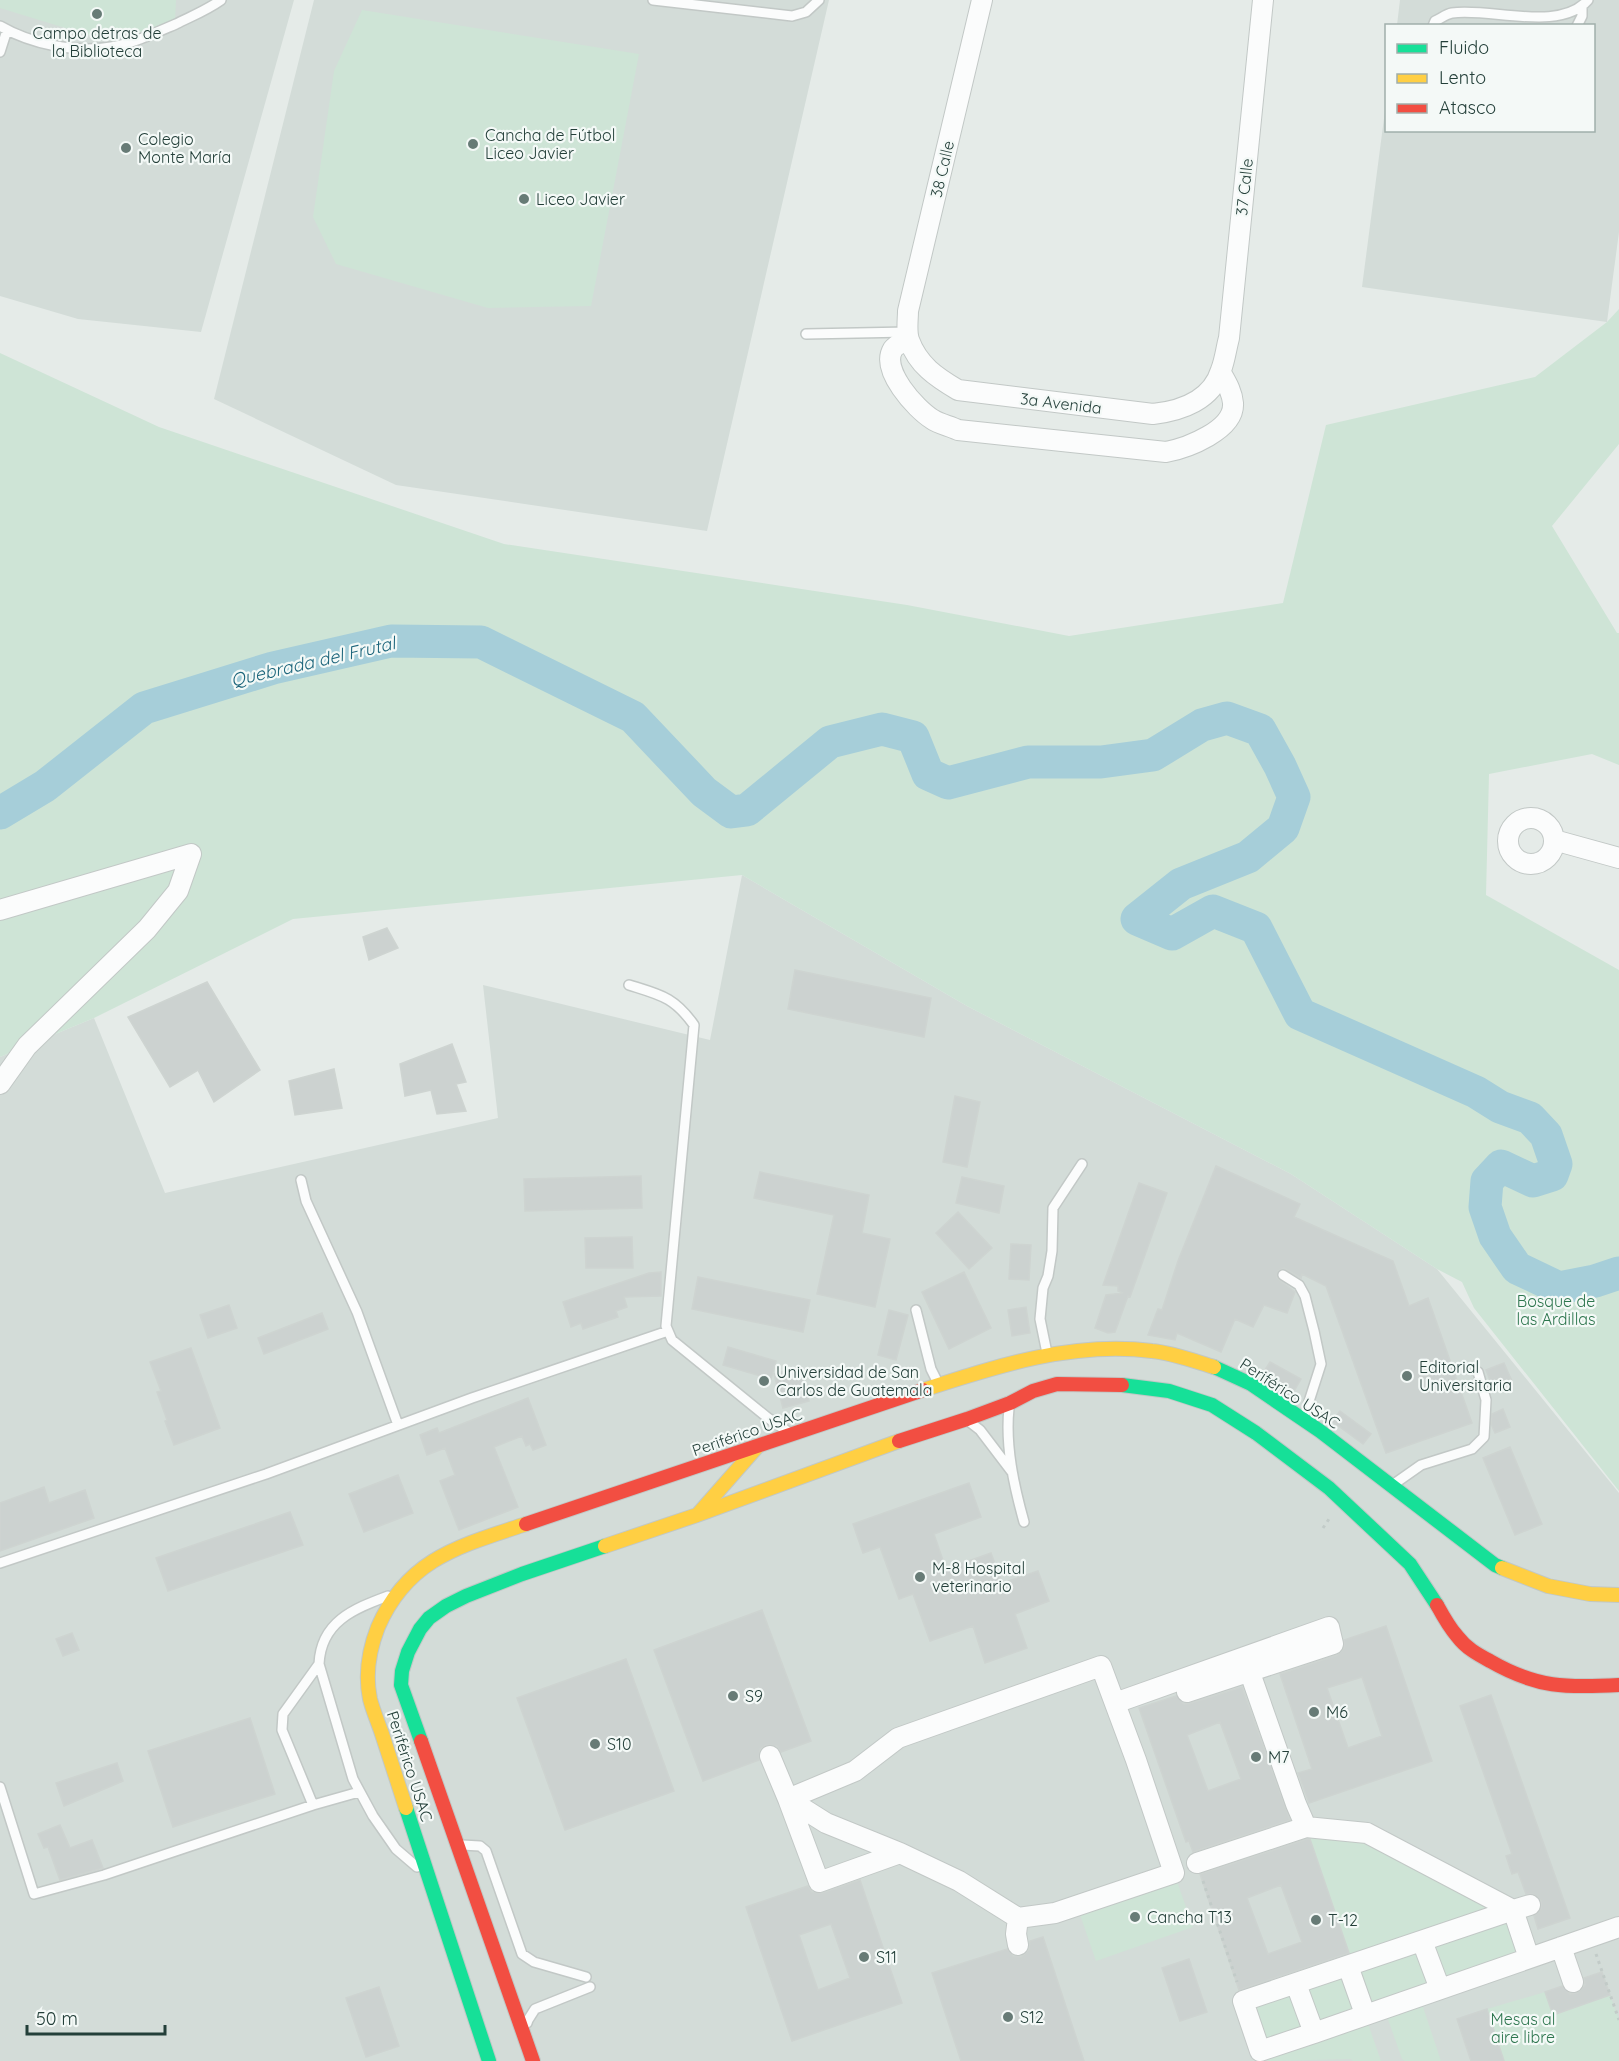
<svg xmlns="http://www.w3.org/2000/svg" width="1619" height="2061" viewBox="0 0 1619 2061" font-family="Quicksand,sans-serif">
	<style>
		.built { fill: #d3dcd8 }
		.green { fill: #cee4d6 }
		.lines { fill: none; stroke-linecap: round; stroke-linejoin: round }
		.river { stroke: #a6ced9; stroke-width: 33 }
		.building { fill: #ccd2d0; stroke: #ced4d1; stroke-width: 1.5; fill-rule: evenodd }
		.lane-casing { stroke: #c2c8c6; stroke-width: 12 }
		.street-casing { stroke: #c2c8c6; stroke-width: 22 }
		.fast-casing { stroke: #c1c8c6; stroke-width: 16 }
		.slow-casing { stroke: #c1c8c6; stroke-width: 16 }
		.jam-casing { stroke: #c1c8c6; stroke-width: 16 }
		.path { stroke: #c2cbc8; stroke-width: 3; stroke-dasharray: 3 4.5; stroke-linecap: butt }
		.lane { stroke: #fbfcfc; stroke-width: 9 }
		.street { stroke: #fbfcfc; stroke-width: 20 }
		.fast { stroke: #16e098; stroke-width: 14 }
		.slow { stroke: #ffcf43; stroke-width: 14 }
		.jam { stroke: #f24e42; stroke-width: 14 }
		.poi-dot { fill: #677b76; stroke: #f4f9f7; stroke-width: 2 }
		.labels { text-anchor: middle; stroke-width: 4.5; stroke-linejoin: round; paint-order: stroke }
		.poi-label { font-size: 16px; fill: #233f39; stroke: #f4f9f7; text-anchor: start }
		.street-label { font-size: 16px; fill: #233f39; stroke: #f4f9f7 }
		.park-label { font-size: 16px; fill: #2d764e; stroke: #f4f9f7 }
		.water-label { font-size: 18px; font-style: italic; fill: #1c657b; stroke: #f4f9f7 }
	</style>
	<rect width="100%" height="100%" fill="#e5ebe8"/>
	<path class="built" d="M0,0H294L201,332L78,319L0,296Z
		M314,0H829L707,531L396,485L214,399Z
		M1400,0H1619V232L1607,322L1362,287L1386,103V130H1594V26L1397,25Z
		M742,875L967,1006L1291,1174L1437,1269L1619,1493V2061H0V1057L94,1018L165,1193L498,1118L483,985L710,1040Z"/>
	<path class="green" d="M0,0H176L175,20L138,34L88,35L0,8Z
		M362,10L639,54L591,306L488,308L336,264L313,217L334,71Z
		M1619,309V444L1552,526L1617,633H1619V765L1592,754L1489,774L1486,895L1619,970V1491L1474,1308L1462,1282L1437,1269L1291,1174L967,1006L742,875L293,919L94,1018L0,1057V353L159,427L504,544L907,605L1069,636L1283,603L1326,425L1535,377L1607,322Z
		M1306,1827L1367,1833L1513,1910L1529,1958L1419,1995L1441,2061H1405L1402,2059L1384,2008L1365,2015L1381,2061H1353L1351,2059L1269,2061L1260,2051L1243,2001L1353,1964Z
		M1174,1873L1193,1927L1096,1961L1077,1906Z
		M1545,1992L1554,2015L1610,1995L1619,2020V2061H1504L1487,2009Z"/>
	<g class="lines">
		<path class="river" d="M0,813L45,786L144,708L273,668L391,641L481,642L633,717L704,792L731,812L747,810L830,742L882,729L913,737L928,774L948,783L1028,762H1101L1153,755L1202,725L1227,718L1260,730L1280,766L1294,797L1283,828L1248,857L1181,884L1137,919L1172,934L1213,911L1256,928L1300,1014L1476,1092L1500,1107L1530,1118L1546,1135L1556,1164L1552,1175L1533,1181L1501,1166L1487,1181L1485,1207L1495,1236L1517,1268L1559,1288L1595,1281L1619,1273"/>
	</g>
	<path class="building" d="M387,928L398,948L369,960L363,937Z
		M795,970L931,998L924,1037L788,1009Z
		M207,982L260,1070L214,1102L198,1070L170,1087L128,1017Z
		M452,1044L466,1082L456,1084L466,1111L437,1114L431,1090L405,1096L400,1064Z
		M334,1069L342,1108L295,1115L289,1081Z
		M955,1096L980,1102L967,1167L943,1162Z
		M1216,1166L1300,1204L1294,1217L1393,1261L1409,1306L1428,1298L1472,1423L1386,1453L1326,1286L1302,1274L1301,1278L1284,1268L1278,1271L1277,1278L1295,1292L1287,1313L1264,1305L1253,1327L1235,1319L1221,1352L1177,1333L1175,1340L1148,1335L1158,1309L1162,1310L1178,1261Z
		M760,1172L869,1195L862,1233L890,1239L875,1307L817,1294L834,1215L754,1198Z
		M641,1176L642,1208L525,1211L524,1179Z
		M962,1177L1004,1186L999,1213L956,1203Z
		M1139,1183L1167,1193L1130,1297L1128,1296L1115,1332L1108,1333L1095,1328L1106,1295L1123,1293L1118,1291V1286L1103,1285Z
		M958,1212L992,1248L969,1269L936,1233Z
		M632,1237L633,1268H586L585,1238Z
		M1011,1244L1031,1245L1029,1280L1009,1279Z
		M661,1272V1296L624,1297L627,1307L616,1311L618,1317L583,1329L581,1323L571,1327L563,1302L649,1273Z
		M964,1272L991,1328L949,1349L922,1292Z
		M698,1277L810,1300L803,1332L692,1309Z
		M229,1305L237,1328L208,1338L200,1315Z
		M1026,1307L1030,1333L1012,1336L1008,1310Z
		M889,1310L908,1315L896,1360L878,1355Z
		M322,1313L328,1329L264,1354L258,1338Z
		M728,1347L776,1361L771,1379L723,1365Z
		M191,1348L220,1428L174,1445L165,1421L167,1420L157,1392L161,1391L150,1362Z
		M1270,1362L1301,1379L1293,1393L1263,1373Z
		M1504,1363L1512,1381L1493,1388L1486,1370Z
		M800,1367L809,1401L783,1408L774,1374Z
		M528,1398L546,1445L533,1450L530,1444L526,1446L522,1436L494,1447L518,1507L459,1530L440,1481L455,1475L445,1448L427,1455L420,1435L437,1428L439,1433Z
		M1503,1409L1510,1427L1495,1433L1491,1424L1492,1414Z
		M1340,1411L1371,1434L1363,1444L1332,1421Z
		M1510,1447L1542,1524L1515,1535L1483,1458Z
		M398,1475L413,1513L364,1532L349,1494Z
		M969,1483L981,1517L934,1534L946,1569L991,1553L1002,1583L1038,1571L1049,1601L1015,1614L1027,1648L985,1663L973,1626L930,1641L913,1594L899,1599L880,1547L863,1553L853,1524Z
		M44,1487L49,1503L85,1490L94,1518L0,1551V1503Z
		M290,1512L303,1545L168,1591L156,1558Z
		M762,1610L811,1741L781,1752L777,1746L766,1745L760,1749L759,1760L703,1781L654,1650Z
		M1386,1626L1432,1761L1309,1803L1298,1773L1312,1769L1280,1674L1337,1655L1344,1648V1640ZM1362,1677L1382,1736L1348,1748L1327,1688Z
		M72,1633L79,1650L63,1656L56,1639Z
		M626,1659L674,1791L565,1830L517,1698Z
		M1242,1687L1290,1820L1193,1852L1189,1841L1186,1842L1139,1708L1176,1696L1184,1704L1191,1703ZM1220,1722L1241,1779L1208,1791L1187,1735Z
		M1491,1695L1570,1918L1538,1929L1534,1916L1541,1908V1901L1533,1894H1526L1518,1872L1512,1874L1506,1856L1512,1854L1460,1706Z
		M250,1718L275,1794L173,1827L148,1751Z
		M117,1763L123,1781L64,1806L56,1783Z
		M60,1825L70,1848L92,1840L103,1868L60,1880L48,1847L44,1848L38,1834Z
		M1307,1839H1310L1349,1953L1239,1990L1200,1874ZM1281,1885L1302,1942L1268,1954L1247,1898Z
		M860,1880L902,2003L792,2041L746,1907L808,1886L812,1892L822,1893ZM831,1924L850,1978L818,1990L799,1935Z
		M1043,1937L1084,2061H961L932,1973L1007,1949L1013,1956L1021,1957L1029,1950L1030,1941Z
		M1189,1959L1207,2012L1180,2021L1162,1968Z
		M1602,1972L1610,1995L1553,2015L1545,1992L1562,1986L1570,1994L1577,1993L1585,1985L1584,1978Z
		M379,1987L399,2046L366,2057L346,1998Z
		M1487,2009L1504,2061H1471L1457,2019Z"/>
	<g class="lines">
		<defs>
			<path id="lane" d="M653,0L792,16L806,12L819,0
				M0,26C31,44 75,53 111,47C134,43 155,33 176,24C192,16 207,10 221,0
				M1433,26L1435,21C1440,19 1446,14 1452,13C1490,7 1559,33 1588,0
				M1577,26L1582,16V7
				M0,52L7,30
				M806,334L908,332
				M629,985C661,995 674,997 694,1025L666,1326L672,1340L768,1418L787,1431
				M301,1180L306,1201L357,1312L398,1425
				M1283,1275L1299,1285L1305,1296L1314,1331L1321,1364L1304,1417
				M916,1310L931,1369L938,1383
				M1047,1353L1040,1319L1043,1288L1048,1276L1052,1251L1053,1208L1082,1164
				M1009,1408C1005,1446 1014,1486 1024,1522
				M971,1423L980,1430L1012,1472
				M1394,1484L1421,1465L1472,1449L1484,1437L1486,1400L1478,1372
				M0,1563L266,1474L472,1398L668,1331
				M388,1596C353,1609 321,1622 319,1664L353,1779L373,1816L396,1849L417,1867
				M319,1664L283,1714L282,1730L313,1805L359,1792
				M0,1787L34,1894L104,1875L313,1805
				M462,1845L480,1846L486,1851L522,1954L534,1962L586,1977
				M527,2023L528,2020L535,2009L590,1987"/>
			<path id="street" d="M982,0L908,311C908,320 906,331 909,340C918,365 936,377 958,390L1153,414C1181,411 1212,400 1221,370C1225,360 1226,349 1229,338L1263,0
				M908,338C904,341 896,345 893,349C880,370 916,409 932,419C939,424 950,426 958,430L1166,452C1187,448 1235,430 1233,403C1232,391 1226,382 1221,373
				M1508 841a23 23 0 1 1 46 0a23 23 0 1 1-46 0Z
				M1554,840L1619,858
				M0,910L191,854L178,891L147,929L27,1046L0,1084
				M1249,1670L1296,1804L1306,1827
				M1115,1703L1329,1627L1333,1644L1187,1692
				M770,1756L788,1799L826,1823L900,1853L959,1881L1018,1918L1055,1913L1174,1873L1136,1760L1101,1666L898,1738L855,1771L788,1799L819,1882L900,1853
				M1197,1863L1306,1827L1367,1833L1513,1910L1530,1905
				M1018,1918L1016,1934L1018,1945
				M1422,1941L1440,1989
				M1561,1947L1573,1982
				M1348,1966L1365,2014
				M1296,1984L1314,2033L1619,1927
				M1314,2033L1260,2051L1243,2001L1513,1910L1529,1958"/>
			<path id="fast" d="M1214,1367L1251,1384L1320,1431L1495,1565L1502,1568
				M1122,1385L1169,1391L1212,1405L1256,1433L1329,1488L1410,1564L1437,1605
				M421,1741L401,1685L402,1671L408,1652L420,1629L429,1618L446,1606L466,1596L522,1574L605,1546
				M406,1808L489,2061"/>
			<path id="slow" d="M923,1390C997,1366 1073,1341 1152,1351C1173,1353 1194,1361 1214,1367
				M699,1513L757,1447
				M605,1546L697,1515L899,1441
				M1502,1568L1548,1586L1590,1594L1619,1595
				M406,1808C398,1783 390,1758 382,1734C378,1722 373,1711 370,1699C365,1675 369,1650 378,1627C408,1558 460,1546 526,1524"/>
			<path id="jam" d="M899,1441L967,1419L1010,1403L1033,1391L1057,1384L1122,1385
				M526,1524L923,1390
				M1437,1605C1443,1616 1449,1627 1457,1636C1466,1648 1477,1654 1490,1661C1537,1688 1566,1688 1619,1685
				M421,1741L533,2061"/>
		</defs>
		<use href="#lane" class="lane-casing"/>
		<use href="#street" class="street-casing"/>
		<use href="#fast" class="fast-casing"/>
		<use href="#slow" class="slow-casing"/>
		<use href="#jam" class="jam-casing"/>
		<path class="path" d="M1323,1528L1329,1519
			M1203,1881L1237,1982
			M1596,1954L1619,2020"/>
		<use href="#lane" class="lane"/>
		<use href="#street" class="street"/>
		<use href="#fast" class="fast"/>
		<use href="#slow" class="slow"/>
		<use href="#jam" class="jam"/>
	</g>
	<g class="poi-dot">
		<circle cx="97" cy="14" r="6"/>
		<circle cx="473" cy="144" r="6"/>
		<circle cx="126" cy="148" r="6"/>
		<circle cx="524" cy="199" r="6"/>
		<circle cx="1407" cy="1376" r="6"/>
		<circle cx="764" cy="1381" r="6"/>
		<circle cx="920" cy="1577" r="6"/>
		<circle cx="733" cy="1696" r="6"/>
		<circle cx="1314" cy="1712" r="6"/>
		<circle cx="595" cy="1744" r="6"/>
		<circle cx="1256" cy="1757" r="6"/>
		<circle cx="1135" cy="1917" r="6"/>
		<circle cx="1316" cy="1920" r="6"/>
		<circle cx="864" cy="1957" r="6"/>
		<circle cx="1008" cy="2017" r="6"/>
	</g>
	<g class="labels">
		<g class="poi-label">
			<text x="97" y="39" text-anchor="middle">Campo detras de<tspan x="97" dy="18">la Biblioteca</tspan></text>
			<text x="485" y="141">Cancha de Fútbol<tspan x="485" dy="18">Liceo Javier</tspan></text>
			<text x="138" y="145">Colegio<tspan x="138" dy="18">Monte María</tspan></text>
			<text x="536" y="205">Liceo Javier</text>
			<text x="1419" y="1373">Editorial<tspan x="1419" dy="18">Universitaria</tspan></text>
			<text x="776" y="1378">Universidad de San<tspan x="776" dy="18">Carlos de Guatemala</tspan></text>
			<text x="932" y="1574">M-8 Hospital<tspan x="932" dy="18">veterinario</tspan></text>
			<text x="745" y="1702">S9</text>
			<text x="1326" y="1718">M6</text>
			<text x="607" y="1750">S10</text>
			<text x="1268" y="1763">M7</text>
			<text x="1147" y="1923">Cancha T13</text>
			<text x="1328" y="1926">T-12</text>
			<text x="876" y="1963">S11</text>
			<text x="1020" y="2023">S12</text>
		</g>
		<g class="street-label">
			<text transform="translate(942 169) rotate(-77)" y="6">38 Calle</text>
			<text transform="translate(1244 187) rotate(-84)" y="6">37 Calle</text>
			<text transform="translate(1061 403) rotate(7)" y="6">3a Avenida</text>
			<text transform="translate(1290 1393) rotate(33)" y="6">Periférico USAC</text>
			<text transform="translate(747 1432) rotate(-19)" y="6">Periférico USAC</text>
			<text transform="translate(410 1766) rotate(72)" y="6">Periférico USAC</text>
		</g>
		<g class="park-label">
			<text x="1556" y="1307">Bosque de<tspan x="1556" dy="18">las Ardillas</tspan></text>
			<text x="1523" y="2025">Mesas al<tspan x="1523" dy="18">aire libre</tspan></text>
		</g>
		<g class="water-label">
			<text transform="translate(313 662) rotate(-13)" y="6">Quebrada del Frutal</text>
		</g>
	</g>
	<rect x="1385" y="24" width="210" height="108" fill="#f4f9f7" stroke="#a0afab" stroke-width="1.5"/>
	<rect x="1397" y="44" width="30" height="9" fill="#16e098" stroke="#a0afab" stroke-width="1.5"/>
	<text x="1439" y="54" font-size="18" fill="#233f39">Fluido</text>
	<rect x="1397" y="74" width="30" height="9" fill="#ffcf43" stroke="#a0afab" stroke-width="1.5"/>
	<text x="1439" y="84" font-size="18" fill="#233f39">Lento</text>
	<rect x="1397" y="104" width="30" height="9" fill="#f24e42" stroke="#a0afab" stroke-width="1.5"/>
	<text x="1439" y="114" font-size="18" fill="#233f39">Atasco</text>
	<path d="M27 2025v9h138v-9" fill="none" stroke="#233f39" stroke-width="3"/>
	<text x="36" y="2025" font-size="18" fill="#233f39" stroke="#f4f9f7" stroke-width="4.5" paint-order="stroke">50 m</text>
</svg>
